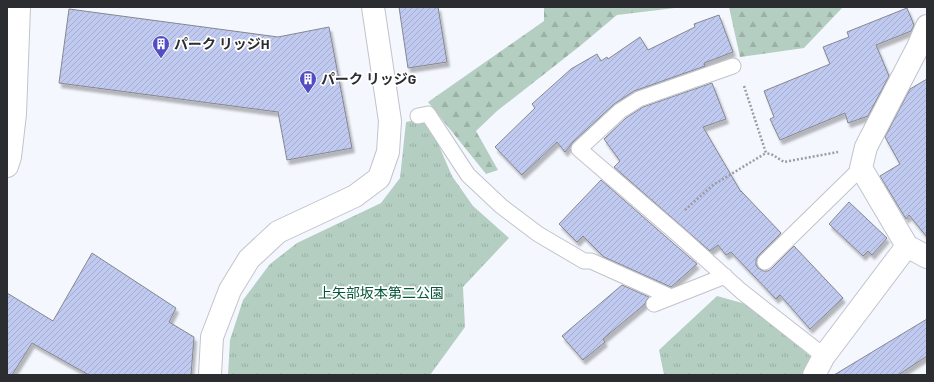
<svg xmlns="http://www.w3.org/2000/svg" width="934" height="382" viewBox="0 0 934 382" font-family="Barlow,'Noto Sans JP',sans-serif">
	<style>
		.forest { fill: url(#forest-firs) }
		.park { fill: url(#park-tufts) }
		.building { fill: url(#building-hatch); stroke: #86888f; filter: url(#shadow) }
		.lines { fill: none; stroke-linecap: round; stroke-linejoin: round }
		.service-casing { stroke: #c2c3cb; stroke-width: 17 }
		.minor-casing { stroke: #c2c3cb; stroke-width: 24 }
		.path { stroke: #9b9da3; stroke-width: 2.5; stroke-dasharray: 2 2; stroke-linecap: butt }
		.service { stroke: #fff; stroke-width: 15 }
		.minor { stroke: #fff; stroke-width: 22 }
		.labels { text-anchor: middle; stroke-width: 3.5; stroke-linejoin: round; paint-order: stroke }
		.poi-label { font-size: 14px; font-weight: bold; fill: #2c2d30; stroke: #fff; text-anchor: start }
		.park-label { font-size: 14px; fill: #04553a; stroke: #fff }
	</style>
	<defs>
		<pattern id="forest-firs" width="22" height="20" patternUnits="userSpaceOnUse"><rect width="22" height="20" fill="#b4cec1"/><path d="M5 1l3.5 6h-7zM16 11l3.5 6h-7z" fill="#9bb1a6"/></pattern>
		<pattern id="park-tufts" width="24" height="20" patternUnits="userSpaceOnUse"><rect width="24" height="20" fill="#b4cec1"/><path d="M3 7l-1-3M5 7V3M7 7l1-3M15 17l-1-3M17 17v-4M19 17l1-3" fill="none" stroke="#9bb1a6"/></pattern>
		<pattern id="building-hatch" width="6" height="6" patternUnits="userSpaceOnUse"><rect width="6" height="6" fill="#c0c9ef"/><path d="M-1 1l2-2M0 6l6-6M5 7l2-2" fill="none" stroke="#a5adcd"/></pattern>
		<filter id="shadow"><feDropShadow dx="2.5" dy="4.5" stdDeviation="1" flood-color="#0004"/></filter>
	</defs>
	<rect width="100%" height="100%" fill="#f5f7ff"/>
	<path class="forest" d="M544,7H683L617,15L580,46L497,111L476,131L498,170L486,174L428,102L544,21Z
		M729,7H843L804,48L740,57Z"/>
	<path class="park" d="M427,118L452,176L473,206L509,238L463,287L465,327L430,375H228L230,340L243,300L270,264L297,243L381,203L400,178L406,122Z
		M717,296L753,306L812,358L803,375H664L659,350Z"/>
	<path class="building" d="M399,7H438L447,62L408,68Z
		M907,8L914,25L911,31L876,45L889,76L868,116L848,123L845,113L780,140L770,119L774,117L764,91L830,64L823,47L849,37L847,32Z
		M69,9L278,37L329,27L352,148L287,160L278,112L59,83Z
		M719,15L733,52L704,63L705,66L634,91L614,104L573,142L565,152L557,142L522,175L495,147L535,108L532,104L571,69L597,54L601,61L607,57L608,59L640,37L648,50L695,27L694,24Z
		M927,79V237L909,215L906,219L880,176L900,164L885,137L910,89Z
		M712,83L726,119L703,127L741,192V191L781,233L758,256L756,260V265L758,268L763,271H768L771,269L794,246L843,298L810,329L780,295L776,299L731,252L726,255L718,245L710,251L614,167L620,161L604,139L626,118L643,107Z
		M601,180L697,264L671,287L604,257L583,236L577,242L559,224Z
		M849,202L887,238L872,255L868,251L863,256L829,224Z
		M92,253L176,308L169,322L194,337L191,375H89L32,343L12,375H7V293L53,321Z
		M622,285L649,297L647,299L645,304L603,339L605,342L583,360L562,336Z
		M927,319V356L898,375H834Z"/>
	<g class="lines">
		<defs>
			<path id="service" d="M733,66L639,99L620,111L579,149L681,237L741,291L824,356
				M418,116L428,114L468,175L501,206L538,234L584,261H591L671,297
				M765,262L861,168
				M654,304L725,276"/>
			<path id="minor" d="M7,166L10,157L15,114L19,7
				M907,246L927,257
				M210,375L212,337L230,290L249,259L278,232L355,196L379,178L388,152L390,121L373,7
				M814,375L824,356L907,246L861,168L866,147L918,47L927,26"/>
		</defs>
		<use href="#service" class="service-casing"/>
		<use href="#minor" class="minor-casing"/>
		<path class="path" d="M744,86L766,153L773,155L784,162L838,152
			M685,210L713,185L766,153"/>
		<use href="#service" class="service"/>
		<use href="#minor" class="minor"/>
	</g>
	<defs>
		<symbol id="building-pin" viewBox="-11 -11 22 30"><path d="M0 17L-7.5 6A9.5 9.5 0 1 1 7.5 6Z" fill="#534dc4" stroke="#fff"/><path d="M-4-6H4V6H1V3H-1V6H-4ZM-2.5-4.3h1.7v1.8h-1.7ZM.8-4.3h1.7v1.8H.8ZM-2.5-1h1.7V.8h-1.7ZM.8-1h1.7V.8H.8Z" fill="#fff"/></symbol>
	</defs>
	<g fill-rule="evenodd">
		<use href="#building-pin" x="151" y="34" width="20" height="27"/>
		<use href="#building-pin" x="298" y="69" width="20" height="27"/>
	</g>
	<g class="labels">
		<g class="poi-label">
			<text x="174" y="49">パーク リッジH</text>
			<text x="321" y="84">パーク リッジG</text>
		</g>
		<g class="park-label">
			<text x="381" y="298">上矢部坂本第二公園</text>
		</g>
	</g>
	<rect width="934" height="382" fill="none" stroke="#2c2d30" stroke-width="16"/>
</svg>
